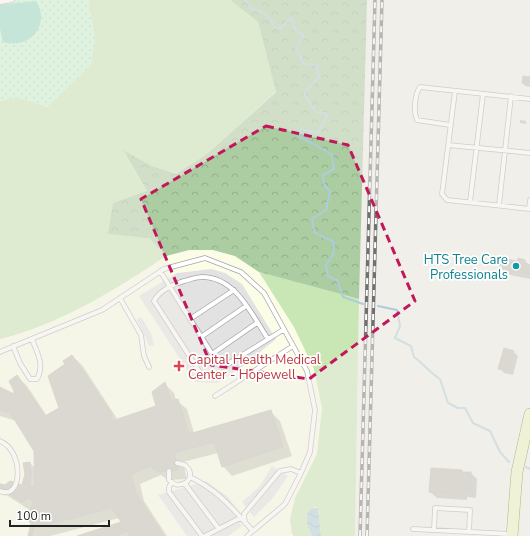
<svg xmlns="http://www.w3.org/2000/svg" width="530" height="536" viewBox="0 0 530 536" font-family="'Nunito Sans',sans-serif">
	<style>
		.education { fill: #fbfde7 }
		.grass { fill: #c9e7b4 }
		.forest { fill: url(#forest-crowns) }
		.park { fill: url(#park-dots) }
		.pitch { fill: #8edac3 }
		.parking { fill: #e2e2e2 }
		.water { fill: url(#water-waves) }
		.shadow { fill: #0003 }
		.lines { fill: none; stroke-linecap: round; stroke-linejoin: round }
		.stream { stroke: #adcddb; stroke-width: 2 }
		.building { fill: #c2bcb6; stroke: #c2b8ad }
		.lane-casing { stroke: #a6a6a6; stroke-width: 5.5 }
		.secondary-casing { stroke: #61750d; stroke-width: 12 }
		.lane { stroke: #fff; stroke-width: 4 }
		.secondary { stroke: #eff6c3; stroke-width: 11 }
		.rail-casing { stroke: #707070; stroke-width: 3.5 }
		.rail { stroke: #fff; stroke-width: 2; stroke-dasharray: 6; stroke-linecap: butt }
		.marked { fill: none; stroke: #c2185b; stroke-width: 3; stroke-dasharray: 8 5; stroke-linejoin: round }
		.culture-dot { fill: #0f9aa8; stroke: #fff; stroke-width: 1.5 }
		.health-dot { fill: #e0444e; stroke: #fff; stroke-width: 1.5 }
		.labels { text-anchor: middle; stroke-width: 3.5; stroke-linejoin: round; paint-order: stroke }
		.culture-label { font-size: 13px; fill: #0d838f; stroke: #fff; text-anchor: end }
		.health-label { font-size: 13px; fill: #be3a42; stroke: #fff; text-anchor: start }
	</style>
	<defs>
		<pattern id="forest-crowns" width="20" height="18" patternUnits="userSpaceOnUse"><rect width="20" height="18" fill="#abcda1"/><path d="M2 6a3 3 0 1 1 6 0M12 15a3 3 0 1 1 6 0" fill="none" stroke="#93b08a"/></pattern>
		<pattern id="park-dots" width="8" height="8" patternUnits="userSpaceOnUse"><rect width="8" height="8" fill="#cbf7d2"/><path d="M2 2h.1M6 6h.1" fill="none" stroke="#aed3b4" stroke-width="1.8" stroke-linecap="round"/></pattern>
		<pattern id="water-waves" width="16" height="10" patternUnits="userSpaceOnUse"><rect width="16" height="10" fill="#adcddb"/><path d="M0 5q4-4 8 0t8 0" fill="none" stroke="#95b0bc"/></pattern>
	</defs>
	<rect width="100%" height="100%" fill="#f1efe9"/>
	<path class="education" d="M189,250H213L235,256L259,272L359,299L355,536H0V339L19,334L140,273L166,256Z"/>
	<path class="grass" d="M88,0H230L258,22L276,91L207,154L176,174L152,166L123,151L147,191L136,196L149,238L166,256C115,290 61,324 0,339V101L17,97L47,107L95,39Z
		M259,272L359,299L355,536H321L318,508L315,507C302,513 306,527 313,536H294L292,534L290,519L295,498L317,454L322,408L314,369L294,327Z"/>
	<path class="forest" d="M230,0H367L359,299L259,272L235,256L213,250H189L166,256L149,238L108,234L113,203L147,191L123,150L152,166L176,174L207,154L276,92L258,22Z"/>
	<path class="park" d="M0,0H88L95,39L91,65L47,107L17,97L0,101Z"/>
	<path class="pitch" d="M36,1C51,25 30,50 3,42L0,29V5Z"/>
	<path class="parking" d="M211,269L225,273L242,284L276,339L242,367L217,383L195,382L139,296L177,273Z
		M141,317L151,333L154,345L149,346L137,320Z
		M272,466L288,476L273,498L254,517L242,502L260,486Z
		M206,481L227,496L239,511L241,527L228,536H187L158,495Z"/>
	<path class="water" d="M313,508H318L321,536H313C307,528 302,514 313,508Z"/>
	<path class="shadow" d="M530,78V87L525,86L523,83Z
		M520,120L526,121V124L520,123Z
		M525,261L530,266V279L510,275L500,265Z
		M505,349L514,352L518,356L513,375L504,373L500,368Z
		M72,356L82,365L118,420L157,406L165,384L174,393L176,400L187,409L194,433L271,412L280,421L292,456L232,476L223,466L218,453L183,462L187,479L168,480L161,475L140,484L144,501L167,536H81L123,523L119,518L50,536H29L32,524L27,519L31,511L8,496L0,488V485L22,486L30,463L35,468L34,450L16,421L0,416V388L14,395L17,376L27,386L47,416L60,408L67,364Z
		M462,471L464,473H471L477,479L476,498L467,497V500L437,498L430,492Z"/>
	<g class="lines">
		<path class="stream" d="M246,0L252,9C264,12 271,16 274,27L281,28L292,17L295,30L304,36L296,48L304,64L317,65L319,77L304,94L316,112L328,114L318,133L301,129L298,136L312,143L332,155L334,169L323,175L324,185L330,191L326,210L312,219L314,232L334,242L333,255L326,265L328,276L337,280L343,297L363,304
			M378,306L397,310L400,326L395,338L411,346L414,357C424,364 430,373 440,379L448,403L458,408H465L473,423L490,431L500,452L509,462
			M526,467L530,469"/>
	</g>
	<path class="building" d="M523,76L530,77V85L522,83Z
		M501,258L517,261L518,258L525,260V263L530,265V274L502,269L503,266L499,265Z
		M504,348L514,351L509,371L498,369Z
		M72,355L112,414V421L156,406L152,392L165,382L171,401L178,399L189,434L271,410L283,447L222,467L214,442L174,453L179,470L158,472L151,466L131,475L135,491L164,536H130L127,531L118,535V536H77L121,522L112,508L39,527L36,526L33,530L32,536H28L31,523L26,519L34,501L28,498L23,503L0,489V484L5,485L10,481L22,485L25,474L23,463L30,462L31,476L29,486L35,487L34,451L9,411L7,413L0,410V387L14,394V391L9,381L17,375L45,416L59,408L48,376L65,364L63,361Z
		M431,468L462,470V472H471L470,492L461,491V494L429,492Z"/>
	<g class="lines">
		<defs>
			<path id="lane" d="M0,2L12,0
				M455,91L442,194L447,200L530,209
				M450,125L417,120C413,111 415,94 420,87L530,99
				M448,145L530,153
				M470,202L483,94
				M499,205L511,96
				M529,209L530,200
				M160,271L219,365L223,367L283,330
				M120,298L141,335L144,356L149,367
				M190,319L234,290
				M201,337L246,306
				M13,346L20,363L30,379H37C45,365 37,353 32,339
				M0,352L102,310L164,269L205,258L241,272L264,293L307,371L315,410L310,452L301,473L285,504L247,536
				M212,354L257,323
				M201,374L154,301C159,291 173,284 184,281C189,280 196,277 202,277C236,277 252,315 268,339
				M215,396L293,346
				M0,441C24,450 23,501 0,491
				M169,471V480C176,486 179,486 187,482C192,476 191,470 185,465L177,463
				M190,477C219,491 232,508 253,531
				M172,482L169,487V492L202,536
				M185,484L219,529
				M245,523L244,514L280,471L291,469L301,473
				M413,529L512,534
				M434,530L435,508L470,510L469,532
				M205,536L240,518"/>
			<path id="secondary" d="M512,536L517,472L530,414"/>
		</defs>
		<use href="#lane" class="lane-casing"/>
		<use href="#secondary" class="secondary-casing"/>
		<use href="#lane" class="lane"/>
		<use href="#secondary" class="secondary"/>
		<defs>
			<path id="rail" d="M360,536L375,0
				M367,536L382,0"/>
		</defs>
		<use href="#rail" class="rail-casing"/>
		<use href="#rail" class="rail"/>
	</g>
	<path d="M0 0H530V536H0ZM266,126L348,145L415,301L309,379L211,365L141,199Z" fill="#f1efe9" fill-opacity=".55" fill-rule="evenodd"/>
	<path class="marked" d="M266,126L348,145L415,301L309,379L211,365L141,199Z"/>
	<circle class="culture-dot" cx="516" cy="266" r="4"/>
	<path class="health-dot" d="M177 360h4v4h4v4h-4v4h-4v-4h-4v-4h4z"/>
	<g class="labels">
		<g class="culture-label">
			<text x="508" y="264">HTS Tree Care<tspan x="508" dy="15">Professionals</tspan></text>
		</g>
		<g class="health-label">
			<text x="188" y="364">Capital Health Medical<tspan x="188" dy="15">Center - Hopewell</tspan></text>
		</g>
	</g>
	<path d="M10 520v6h99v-6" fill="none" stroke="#222222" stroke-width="2"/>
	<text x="16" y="520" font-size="12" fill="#222222" stroke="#ffffff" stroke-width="3" paint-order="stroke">100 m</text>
</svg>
